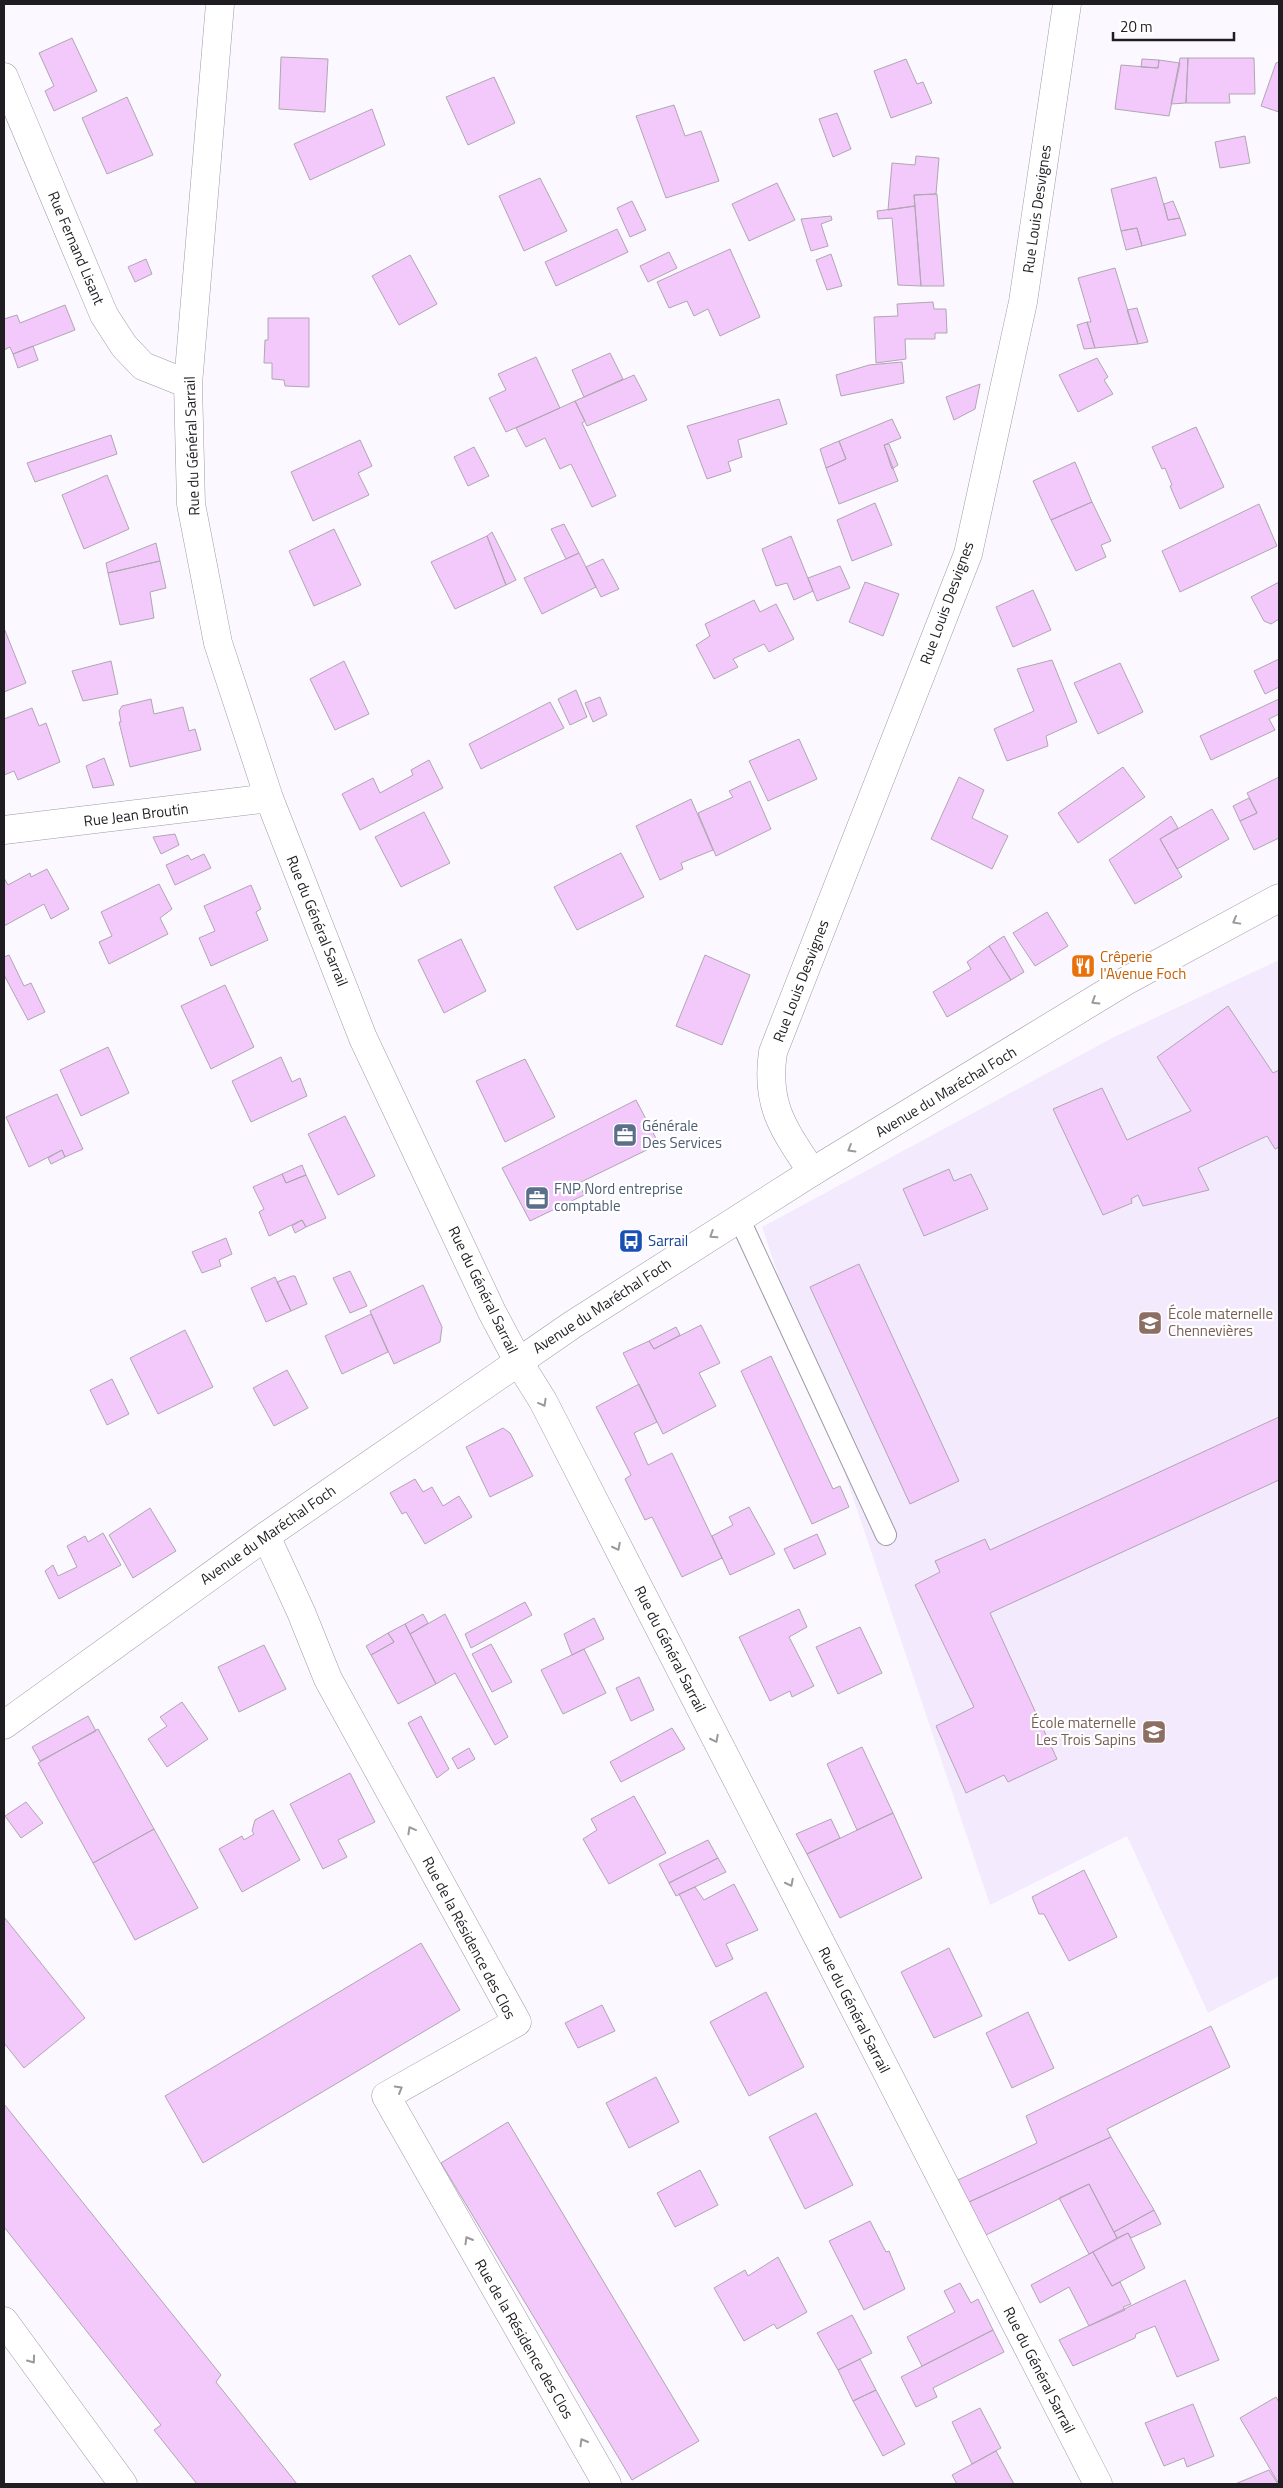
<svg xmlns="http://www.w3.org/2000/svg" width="1283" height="2488" viewBox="0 0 1283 2488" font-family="'Titillium Web',sans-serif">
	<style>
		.built { fill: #f3ebfd }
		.building { fill: #f3c8fb; stroke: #b0a6b2 }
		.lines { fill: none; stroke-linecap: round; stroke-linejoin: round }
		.service-casing { stroke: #9f99a6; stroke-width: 22 }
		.minor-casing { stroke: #9f99a6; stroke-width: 29 }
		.secondary-casing { stroke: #9f99a6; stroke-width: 29 }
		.service { stroke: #fff; stroke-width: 20 }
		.minor { stroke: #fff; stroke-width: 28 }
		.secondary { stroke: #fff; stroke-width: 28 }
		.oneway { stroke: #9b999c }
		.labels { text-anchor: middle; stroke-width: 4.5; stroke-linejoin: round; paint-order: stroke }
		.street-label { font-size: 15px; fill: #201d22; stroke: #fff }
		.food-label { font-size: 15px; fill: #c56008; stroke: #fff; text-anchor: start }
		.service-label { font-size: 15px; fill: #4e5e75; stroke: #fff; text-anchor: start }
		.transit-label { font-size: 15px; fill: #164399; stroke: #fff; text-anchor: start }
		.education-label { font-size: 15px; fill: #785e54; stroke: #fff; text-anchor: start }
	</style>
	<rect width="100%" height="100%" fill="#fbf9ff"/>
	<path class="built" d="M1279,960V1976L1208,2013L1127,1836L990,1905L762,1227L1114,1037Z"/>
	<path class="building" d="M72,38L97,91L54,111L45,91L54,86L39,53Z
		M281,57L328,59L325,112L279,109Z
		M1180,58H1188L1186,103L1171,104Z
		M1188,58H1254L1255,94H1229L1230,103H1186Z
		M906,59L917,84L923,82L932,103L891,118L874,71Z
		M1142,59L1159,60L1158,68L1141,67Z
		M1159,60L1180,63L1169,116L1115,109L1121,65L1158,68Z
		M1279,62V112L1261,106L1276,63Z
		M494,77L515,123L468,145L446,97Z
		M127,97L153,155L107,174L82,118Z
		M674,105L685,136L701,131L719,181L666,198L636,116Z
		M372,109L385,145L310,180L294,144Z
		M837,113L851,149L833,157L819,119Z
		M1245,136L1250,163L1220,168L1215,142Z
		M916,156L939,158L936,194L914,195L915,206L888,210L892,163L915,165Z
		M1156,177L1168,220L1180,218L1186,235L1142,246L1137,228L1121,231L1111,189Z
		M540,178L567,231L524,251L499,196Z
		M777,183L795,220L749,241L732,204Z
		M937,194L944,286H921L914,195Z
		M632,201L646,230L630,237L617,208Z
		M1173,201L1180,218L1168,220L1164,204Z
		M915,206L921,286L898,285L892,218L878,219L877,211Z
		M831,216L832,220L821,224L828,246L811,251L801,219Z
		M1137,228L1142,246L1126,250L1121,231Z
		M617,229L628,252L556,286L545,262Z
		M730,249L760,317L720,336L708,309L694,316L687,301L669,308L657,282Z
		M669,252L677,268L648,282L640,266Z
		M831,254L842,286L827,290L816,260Z
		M410,255L437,304L399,325L372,276Z
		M146,259L152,274L135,282L128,267Z
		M1115,268L1138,344L1095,348L1087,322H1091L1078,278Z
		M933,302L934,309H946L947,333H935V339H905L906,359L876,363L874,317L898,316L897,304Z
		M65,305L75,330L13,354L10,347L4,350V319L17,315L20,323Z
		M1137,308L1148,342L1138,344L1127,310Z
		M268,318H309V387L285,386L284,380L272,379V363H264L265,340H268Z
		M1087,322L1095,348L1084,349L1077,325Z
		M33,346L38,360L18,368L13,354Z
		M610,353L623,379L584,397L572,370Z
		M536,357L560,408L506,432L489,398L506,390L498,374Z
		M1097,358L1108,377L1104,380L1113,394L1078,412L1059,375Z
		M902,362L904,383L841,396L836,375L869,365Z
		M634,375L647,400L587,426L575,401Z
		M980,384L975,409L954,420L946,397Z
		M779,399L787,424L738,440L742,457L728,462L731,471L707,479L687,426Z
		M575,401L585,421L582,423L616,496L592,507L571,464L560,469L545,438L526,447L516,428Z
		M892,419L901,438L884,445L898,481L839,504L826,468L846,459L839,441Z
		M1196,427L1224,487L1180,509L1170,486L1172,485L1165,468L1162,469L1152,447Z
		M111,435L117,454L35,482L27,463Z
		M360,440L372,466L358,473L369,495L313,521L291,472Z
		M839,441L846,459L826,468L820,449Z
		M889,444L898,465L892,469L884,445Z
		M474,447L489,476L468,486L454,457Z
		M1075,462L1092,502L1051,520L1033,481Z
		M107,475L129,529L84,549L62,495Z
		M1092,502L1111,541L1101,545L1106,557L1076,571L1051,520Z
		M875,503L892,545L852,561L837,520Z
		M1259,504L1277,546L1180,592L1162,551Z
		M564,524L579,553L566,559L551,529Z
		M334,529L361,585L314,606L289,551Z
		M492,532L516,580L506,585L487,536Z
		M487,536L506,585L455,609L431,562Z
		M791,536L813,591L794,600L787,583L776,586L762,549Z
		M156,543L160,561L108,573L106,563Z
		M579,553L596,587L542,614L524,578Z
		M603,559L619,589L601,597L586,567Z
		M160,561L166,588L150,592L154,618L120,625L108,573Z
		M840,566L850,588L817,601L808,578Z
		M865,582L899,594L883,636L849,622Z
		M1279,582V619L1271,624L1264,621L1251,597Z
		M1033,590L1051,630L1013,647L996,607Z
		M754,600L760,612L776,604L794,639L769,652L764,644L733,659L738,667L714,679L696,645L710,636L705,624Z
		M4,628L26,683L4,692Z
		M1279,659V687L1265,694L1254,671Z
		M1052,660L1077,722L1046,736L1048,746L1007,761L994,729L1034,711L1017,669Z
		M111,661L118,694L83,701L72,671Z
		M344,661L369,714L335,730L310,679Z
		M1120,663L1143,712L1098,734L1074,683Z
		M576,690L587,717L570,725L558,699Z
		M600,697L607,715L593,722L585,703Z
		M151,699L154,714L183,707L189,731L195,729L201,750L130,767L119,722H121L119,711L122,706Z
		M1279,699V714L1269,719L1275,730L1211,760L1200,736Z
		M550,702L564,728L481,769L469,744Z
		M32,708L39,726L46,723L60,762L18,780L14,771L4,775V719Z
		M799,739L817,779L768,801L749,761Z
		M104,758L114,785L93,788L86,766Z
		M429,760L443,788L360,830L342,794L373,778L380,793L413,775L411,770Z
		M1123,767L1145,797L1078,843L1058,813Z
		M959,777L984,790L972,818L1008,836L992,869L931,839Z
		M1279,777V838L1254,850L1240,821L1257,813L1247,793Z
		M750,781L771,829L716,856L698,813L733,797L729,791Z
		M1249,798L1257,813L1240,821L1233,806Z
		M691,799L713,850L681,863L683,869L660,880L636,826Z
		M1212,809L1229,839L1177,869L1160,839Z
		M424,812L450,863L401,887L375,837Z
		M1171,816L1178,828L1160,839L1182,877L1135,904L1109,860Z
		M175,834L179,845L161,854L153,837Z
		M621,853L644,897L577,930L554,887Z
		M204,854L211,868L175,885L166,865L188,855L191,860Z
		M47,869L69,909L51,919L44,904L4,926V878L8,885L30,873L31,877Z
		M159,884L172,909L160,918L168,934L109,964L99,942L112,936L101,912Z
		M251,885L261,909L256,912L268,940L211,966L199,938L215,931L204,906Z
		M1047,912L1068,946L1035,966L1013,933Z
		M1004,936L1024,972L1011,980L989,946Z
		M461,939L486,991L444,1013L418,960Z
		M989,946L1011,980L947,1017L933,992L971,969L967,962Z
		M9,955L24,986L31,983L45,1012L28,1020L4,975V957Z
		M705,955L750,975L722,1045L676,1026Z
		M225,985L254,1047L211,1069L181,1006Z
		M1228,1006L1273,1073L1279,1070V1147L1275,1149L1267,1136L1198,1168L1209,1190L1143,1206L1138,1195L1131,1199L1132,1203L1103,1215L1053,1109L1102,1088L1127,1140L1191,1111L1157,1057Z
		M108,1047L129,1093L81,1116L60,1070Z
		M281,1057L292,1082L300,1078L307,1096L251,1122L232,1081Z
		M525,1059L555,1117L505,1142L476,1081Z
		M57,1094L83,1149L65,1157L62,1150L29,1167L6,1117Z
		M636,1100L659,1144L579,1183L584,1195L530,1221L502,1168Z
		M345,1116L375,1176L338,1195L308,1134Z
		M62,1150L65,1157L51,1164L48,1158Z
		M302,1165L306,1175L286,1183L282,1174Z
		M949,1169L954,1181L971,1174L988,1209L924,1236L903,1189Z
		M282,1174L286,1183L306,1175L326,1218L306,1227L302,1220L269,1236L259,1212L264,1209L253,1187Z
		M302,1220L306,1227L295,1233L292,1226Z
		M226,1238L232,1254L219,1260L221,1266L202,1273L192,1252Z
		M859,1264L959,1481L910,1504L810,1287Z
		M350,1271L367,1306L350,1313L333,1278Z
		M292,1276H295L307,1304L291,1311L277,1282Z
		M275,1277L291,1311L266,1322L251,1288Z
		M423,1285L442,1327L440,1342L394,1364L370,1311Z
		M371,1314L388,1352L342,1374L325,1336Z
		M701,1325L720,1363L699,1373L716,1406L663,1434L623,1353L649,1341L654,1349Z
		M676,1327L680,1335L654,1349L649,1341Z
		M185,1330L213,1387L158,1414L130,1358Z
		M771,1356L833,1489L840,1486L849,1507L812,1524L741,1371Z
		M287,1370L308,1408L274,1426L253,1388Z
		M112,1379L129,1414L107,1425L90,1390Z
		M639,1384L657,1422L634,1433L648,1465L672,1453L722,1558L682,1577L652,1517L645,1520L625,1479L631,1475L596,1407Z
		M1279,1417V1480L990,1613L1057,1759L1008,1782L1004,1775L966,1793L936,1726L974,1707L915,1585L940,1572L935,1561L985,1539L990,1550Z
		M503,1428L510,1433L533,1476L490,1497L466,1447Z
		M415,1479L423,1492L432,1487L443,1506L459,1496L472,1517L425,1544L406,1512L402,1514L390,1493Z
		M749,1507L775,1554L730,1575L712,1536L733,1525L729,1517Z
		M150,1508L176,1551L133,1578L109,1535Z
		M103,1533L121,1565L59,1599L45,1571L53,1565L58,1576L77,1567L67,1546L85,1536L88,1542Z
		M817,1534L826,1554L794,1569L784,1549Z
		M525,1602L532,1615L471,1648L465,1634Z
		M799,1609L807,1627L789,1637L814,1686L792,1697L790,1691L770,1701L739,1637Z
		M423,1614L428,1623L410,1634L405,1624Z
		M445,1614L508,1737L495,1745L455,1673L436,1684L410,1634Z
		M594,1618L604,1639L572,1655L564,1634Z
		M405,1624L436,1684L398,1704L371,1655L394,1642L388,1633Z
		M860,1627L882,1673L838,1694L816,1647Z
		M388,1633L394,1642L371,1655L366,1646Z
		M491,1644L512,1682L492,1692L472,1654Z
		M264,1645L286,1689L239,1712L218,1667Z
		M584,1649L606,1693L563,1714L541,1670Z
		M639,1677L654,1710L631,1721L616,1688Z
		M182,1702L208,1739L167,1767L148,1739L167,1726L160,1717Z
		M88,1716L96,1731L40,1761L32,1747Z
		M421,1716L449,1769L437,1778L408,1723Z
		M672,1728L685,1749L621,1782L610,1762Z
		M98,1729L154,1829L93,1863L38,1763Z
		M862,1747L893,1813L857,1830L827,1764Z
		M469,1748L475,1759L458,1769L452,1758Z
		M350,1773L375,1822L338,1840L347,1857L323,1869L290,1804Z
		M634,1796L666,1853L609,1884L583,1839L597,1830L591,1819Z
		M26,1802L43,1823L21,1838L5,1816Z
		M273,1810L300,1860L242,1892L219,1849L242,1836L244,1840L254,1834L252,1831L255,1820Z
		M893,1813L922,1878L840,1918L807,1854Z
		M831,1819L840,1838L807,1854L796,1834Z
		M154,1829L198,1908L135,1940L93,1863Z
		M708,1840L718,1858L669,1883L659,1864Z
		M718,1858L726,1872L676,1896L669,1883Z
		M1084,1870L1117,1937L1069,1961L1044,1914H1039L1032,1897Z
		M734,1884L758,1930L726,1944L733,1959L716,1967L679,1894L695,1887L704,1900Z
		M4,1917L85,2018L24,2068L4,2043Z
		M421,1943L460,2010L203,2163L165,2096Z
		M949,1948L982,2016L934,2038L901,1972Z
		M766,1992L804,2067L749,2096L710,2022Z
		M602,2005L615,2031L578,2048L565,2023Z
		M1028,2012L1054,2068L1012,2088L986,2033Z
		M1211,2026L1230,2067L1107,2129L1111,2137L969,2202L958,2180L1037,2143L1026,2116Z
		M656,2077L679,2122L629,2148L606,2103Z
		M4,2104L221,2375L216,2382L297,2484H197L154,2430L161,2425L4,2227Z
		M816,2113L853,2185L805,2209L769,2137Z
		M508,2122L699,2441L632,2480L441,2163Z
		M1111,2137L1154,2210L1114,2232L1089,2184L986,2235L969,2202Z
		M700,2170L718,2205L675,2227L657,2193Z
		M1089,2184L1117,2238L1089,2254L1059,2198Z
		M1154,2210L1161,2224L1131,2238L1128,2233L1117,2238L1114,2232Z
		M870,2221L886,2252L889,2251L905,2289L864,2310L829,2241Z
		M1128,2233L1145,2268L1112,2286L1093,2252Z
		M1093,2252L1112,2286L1120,2282L1131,2304L1123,2307L1125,2310L1089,2326L1069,2287L1040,2303L1031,2285Z
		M778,2257L807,2312L777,2329L774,2324L744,2341L714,2288L745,2270L748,2276Z
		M1185,2280L1219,2360L1177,2377L1155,2326L1136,2334L1135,2338L1073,2366L1059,2340Z
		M960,2283L971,2303L978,2299L993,2330L922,2366L907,2337L955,2312L944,2291Z
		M852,2315L872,2353L838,2370L817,2333Z
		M993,2330L1004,2352L933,2388L937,2397L916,2407L901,2377Z
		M860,2359L876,2390L853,2401L838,2370Z
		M876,2390L905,2444L883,2456L853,2401Z
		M1276,2397L1279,2402V2484L1240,2418Z
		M1193,2404L1214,2456L1187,2467L1184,2458L1164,2466L1145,2423Z
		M980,2408L1001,2448L972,2464L952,2422Z
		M996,2451L1014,2484H957L952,2475Z
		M1269,2470L1278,2484H1235Z"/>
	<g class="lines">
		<defs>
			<path id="service" d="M739,1218L886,1535"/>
			<path id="minor" d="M220,4L188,384L191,504L218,643L269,798L363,1038L492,1312L518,1361L543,1401L1098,2484
				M4,77L104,315L124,346L143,366L188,384
				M4,830L269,798
				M812,1172C784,1129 765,1106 773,1052L968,554L1023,302L1067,4
				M266,1536L301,1612L328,1679L517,2022L386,2096L607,2484
				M4,2321L123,2484"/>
			<path id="secondary" d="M4,1725L266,1536L572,1325L812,1172L1124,982L1279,898"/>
		</defs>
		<use href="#service" class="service-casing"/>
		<use href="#minor" class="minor-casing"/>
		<use href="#secondary" class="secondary-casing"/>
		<use href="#service" class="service"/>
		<use href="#minor" class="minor"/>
		<use href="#secondary" class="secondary"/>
	</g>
	<defs><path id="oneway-chevron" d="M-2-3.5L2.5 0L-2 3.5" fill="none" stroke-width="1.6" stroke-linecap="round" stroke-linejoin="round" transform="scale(1.25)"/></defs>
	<g class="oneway">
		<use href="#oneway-chevron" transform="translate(1236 921) rotate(151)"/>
		<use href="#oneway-chevron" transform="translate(1095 1001) rotate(148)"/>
		<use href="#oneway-chevron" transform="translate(851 1149) rotate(149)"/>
		<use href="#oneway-chevron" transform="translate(713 1235) rotate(147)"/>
		<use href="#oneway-chevron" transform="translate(543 1403) rotate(61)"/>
		<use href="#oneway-chevron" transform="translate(617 1547) rotate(63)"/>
		<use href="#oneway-chevron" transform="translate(715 1739) rotate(63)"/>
		<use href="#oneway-chevron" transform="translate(411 1830) rotate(-119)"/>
		<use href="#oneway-chevron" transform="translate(790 1883) rotate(63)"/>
		<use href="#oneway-chevron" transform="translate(399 2089) rotate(-30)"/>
		<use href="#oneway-chevron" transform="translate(468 2240) rotate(-120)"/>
		<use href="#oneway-chevron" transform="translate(32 2360) rotate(54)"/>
		<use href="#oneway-chevron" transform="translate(583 2442) rotate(-120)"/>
	</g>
	<defs>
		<symbol id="restaurant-square" viewBox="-11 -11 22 22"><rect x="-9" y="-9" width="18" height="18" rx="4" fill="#e8710a" stroke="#fff"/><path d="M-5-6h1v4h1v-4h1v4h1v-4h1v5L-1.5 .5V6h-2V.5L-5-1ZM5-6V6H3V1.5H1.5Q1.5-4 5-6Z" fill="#fff"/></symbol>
		<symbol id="office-square" viewBox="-11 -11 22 22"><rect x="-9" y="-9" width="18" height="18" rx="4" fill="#5c6f8a" stroke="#fff"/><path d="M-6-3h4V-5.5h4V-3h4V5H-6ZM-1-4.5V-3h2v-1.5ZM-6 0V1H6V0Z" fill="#fff"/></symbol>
		<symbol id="bus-square" viewBox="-11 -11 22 22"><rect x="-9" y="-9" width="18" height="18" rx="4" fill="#1a4fb4" stroke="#fff"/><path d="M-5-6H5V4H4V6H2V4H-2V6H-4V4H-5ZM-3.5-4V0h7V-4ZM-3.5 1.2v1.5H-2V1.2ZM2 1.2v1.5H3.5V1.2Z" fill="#fff"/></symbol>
		<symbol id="school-square" viewBox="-11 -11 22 22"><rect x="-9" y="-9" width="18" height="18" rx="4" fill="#8d6e63" stroke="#fff"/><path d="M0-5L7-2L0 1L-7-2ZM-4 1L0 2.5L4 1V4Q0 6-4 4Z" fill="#fff"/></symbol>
	</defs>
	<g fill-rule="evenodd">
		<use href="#restaurant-square" x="1069" y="952" width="28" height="28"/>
		<use href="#office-square" x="611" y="1121" width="28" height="28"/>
		<use href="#office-square" x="523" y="1184" width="28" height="28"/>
		<use href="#bus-square" x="617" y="1227" width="28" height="28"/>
		<use href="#school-square" x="1136" y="1309" width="28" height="28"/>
		<use href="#school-square" x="1140" y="1718" width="28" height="28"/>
	</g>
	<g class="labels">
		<g class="street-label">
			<text transform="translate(1037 209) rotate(-82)" y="5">Rue Louis Desvignes</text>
			<text transform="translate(76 248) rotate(67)" y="5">Rue Fernand Lisant</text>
			<text transform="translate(192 446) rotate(-92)" y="5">Rue du Général Sarrail</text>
			<text transform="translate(947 603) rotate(-70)" y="5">Rue Louis Desvignes</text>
			<text transform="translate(136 815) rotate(-7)" y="5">Rue Jean Broutin</text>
			<text transform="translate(317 921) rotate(68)" y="5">Rue du Général Sarrail</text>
			<text transform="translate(801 981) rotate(-69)" y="5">Rue Louis Desvignes</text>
			<text transform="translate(946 1092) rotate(-31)" y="5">Avenue du Maréchal Foch</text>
			<text transform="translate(483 1290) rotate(64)" y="5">Rue du Général Sarrail</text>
			<text transform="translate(602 1306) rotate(-33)" y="5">Avenue du Maréchal Foch</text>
			<text transform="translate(268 1535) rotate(-35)" y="5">Avenue du Maréchal Foch</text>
			<text transform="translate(670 1649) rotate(63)" y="5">Rue du Général Sarrail</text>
			<text transform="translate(469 1938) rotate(62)" y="5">Rue de la Résidence des Clos</text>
			<text transform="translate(854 2010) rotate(63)" y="5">Rue du Général Sarrail</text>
			<text transform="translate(524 2339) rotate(60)" y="5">Rue de la Résidence des Clos</text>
			<text transform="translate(1039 2370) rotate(63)" y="5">Rue du Général Sarrail</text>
		</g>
		<g class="food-label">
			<text x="1100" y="962">Crêperie<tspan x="1100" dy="17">l'Avenue Foch</tspan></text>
		</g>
		<g class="service-label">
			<text x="642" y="1131">Générale<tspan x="642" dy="17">Des Services</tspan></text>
			<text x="554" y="1194">FNP Nord entreprise<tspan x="554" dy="17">comptable</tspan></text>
		</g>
		<g class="transit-label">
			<text x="648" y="1246">Sarrail</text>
		</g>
		<g class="education-label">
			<text x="1168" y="1319">École maternelle<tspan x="1168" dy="17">Chennevières</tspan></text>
			<text x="1136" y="1728" text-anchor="end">École maternelle<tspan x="1136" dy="17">Les Trois Sapins</tspan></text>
		</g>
	</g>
	<rect width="1283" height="2488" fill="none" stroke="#201d22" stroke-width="10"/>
	<path d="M1113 32v8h121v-8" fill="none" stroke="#201d22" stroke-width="2.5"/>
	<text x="1120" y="32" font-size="15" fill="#201d22" stroke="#ffffff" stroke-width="4" paint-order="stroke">20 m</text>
</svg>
